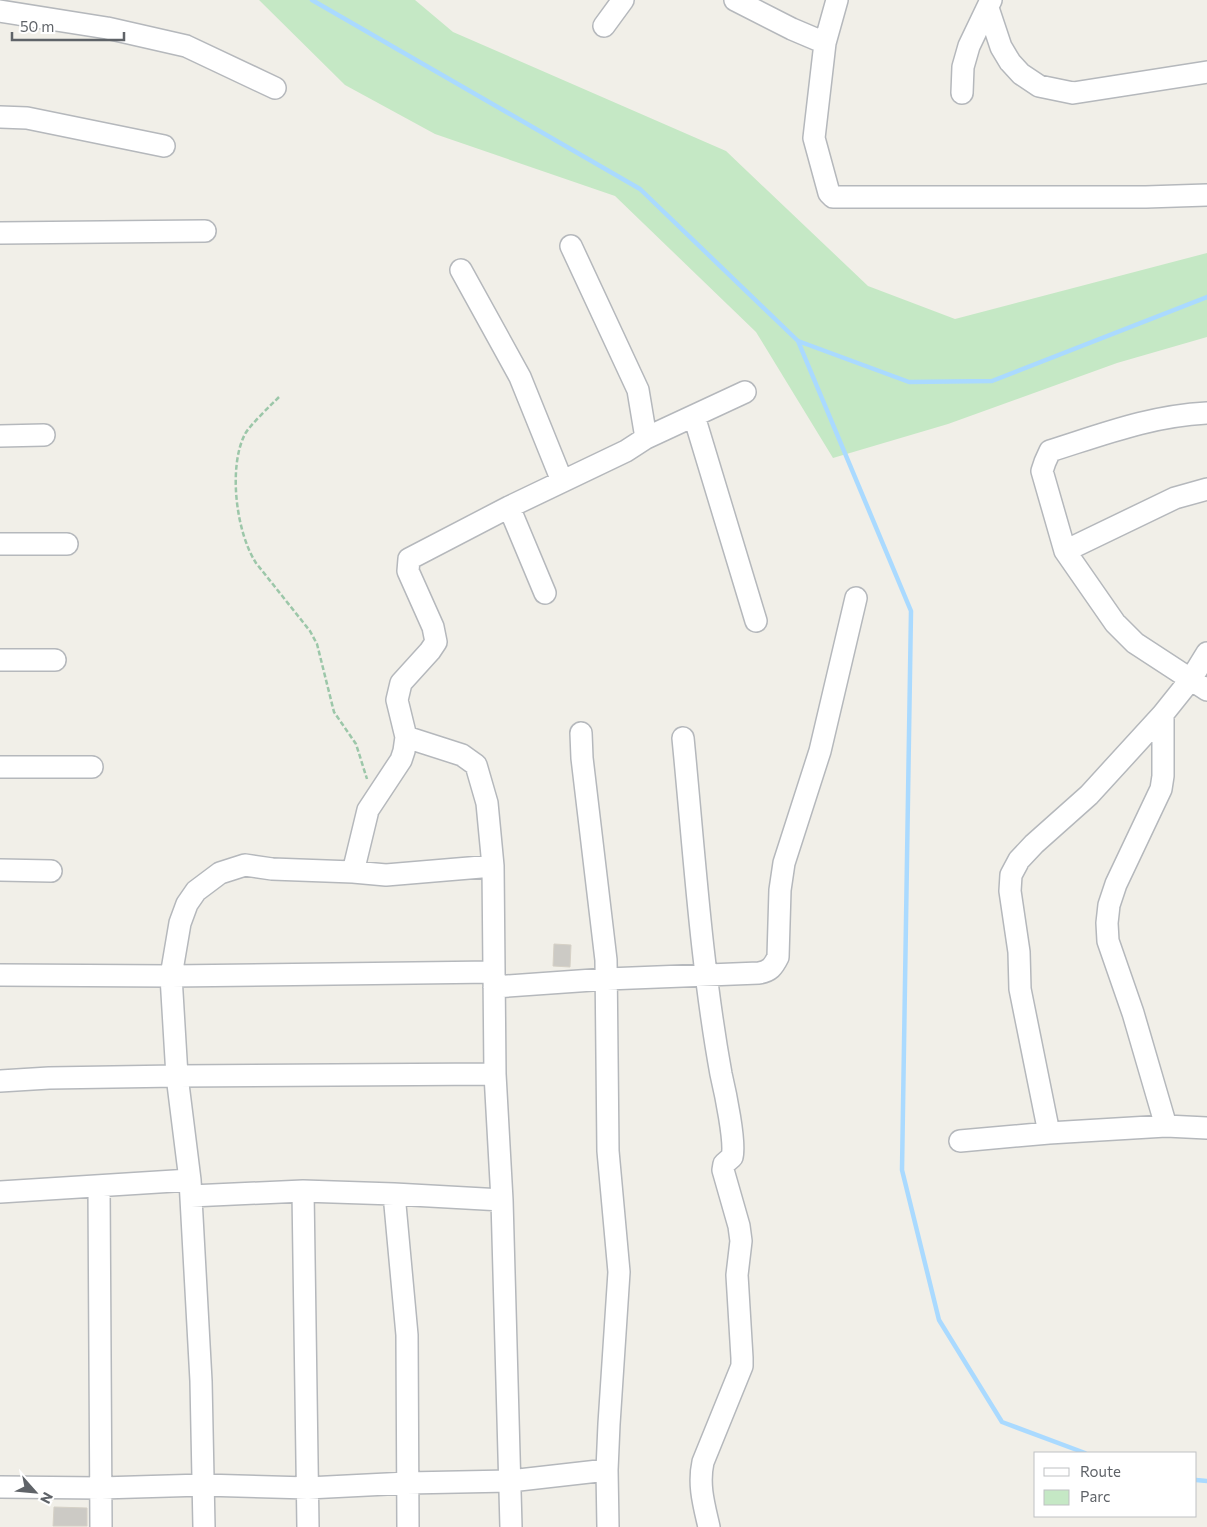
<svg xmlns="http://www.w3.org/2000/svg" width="1207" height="1527" viewBox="0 0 1207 1527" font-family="Commissioner,sans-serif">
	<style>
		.green { fill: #c5e8c5 }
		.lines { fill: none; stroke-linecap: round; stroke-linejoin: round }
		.stream { stroke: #aadaff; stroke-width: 4.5 }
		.building { fill: #cccac5; stroke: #d6d1c6 }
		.minor-casing { stroke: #b5b8bc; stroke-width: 24 }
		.path { stroke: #9cc7a9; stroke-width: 2.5; stroke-dasharray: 5 2.5; stroke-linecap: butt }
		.minor { stroke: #fff; stroke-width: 21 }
	</style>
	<rect width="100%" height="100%" fill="#f1efe8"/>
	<path class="green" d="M259,0H415L453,32L726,151L868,286L955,319L1207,253V337L1117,363L948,424L833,458L756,332L615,196L435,134L345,85Z"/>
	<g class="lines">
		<path class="stream" d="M312,0L640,189L798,341L911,611L902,1170L939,1320L1002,1422L1085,1453
			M798,341L909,382L992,381L1207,297
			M1196,1480L1207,1481"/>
	</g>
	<path class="building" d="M554,944L571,945L570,967L553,966Z
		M54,1507L87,1508V1526H53Z"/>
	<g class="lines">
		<defs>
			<path id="minor" d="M735,0L792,29L825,43
				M837,0L825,43L814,138L829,193L833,197H1146L1207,195
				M988,8L1001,47L1010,62L1021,74L1039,86L1073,93L1207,72
				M0,11L107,28L186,46L275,88
				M604,26L623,0
				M962,93L963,67L969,46L991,0
				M0,117L27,118L164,146
				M0,233L205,231
				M571,246L638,390L646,438
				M461,270L520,377L562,481
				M1207,413C1150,416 1104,434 1050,451L1045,462L1042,471L1065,551L1115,623L1135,643L1207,690
				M694,416L756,621
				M0,436L44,435
				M509,507L545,593
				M0,544H67
				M1065,551L1175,498L1207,489
				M0,660H55
				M1163,714V776L1161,789L1116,884L1109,905L1107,923L1108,941L1133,1013L1166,1126
				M581,733L582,758L606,960L608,1151L619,1272L609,1424L607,1470L608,1527
				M406,737L462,755L476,765L487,803L493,866L495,1074L502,1200L511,1527
				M683,738C694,850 701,964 721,1074C725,1091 736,1143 732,1157L724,1164L723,1170L739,1226L741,1241L737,1275L742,1358V1366L703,1462C698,1485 704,1505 709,1527
				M0,767H92
				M0,870L51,871
				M353,872L368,810L401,760L404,751L406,737L397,700L401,683L430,651L436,642L433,627L408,571L409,559L509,507L626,451L646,438L745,392
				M0,975L171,976L494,972
				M494,987L607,979L759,973C770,971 773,967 778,957L780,890L784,863L820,751L856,598
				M0,1081L49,1078L177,1076L495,1074
				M1049,1133L1020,989L1019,952L1010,891L1011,875L1019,860L1034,844L1089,795L1163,714L1191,679L1207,653
				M960,1141L1049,1133L1166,1126L1207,1128
				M99,1186L101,1527
				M303,1191L308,1527
				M0,1192L190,1180
				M394,1194L407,1335L408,1527
				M191,1196L303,1191L394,1194L502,1200
				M0,1487L101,1488L203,1485L308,1488L407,1483L510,1481L607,1470
				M204,1527L201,1381L190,1180L177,1076L171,976L180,923L187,904L196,891L220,873L245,865L272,869L353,872L386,875L493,866"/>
		</defs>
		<use href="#minor" class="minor-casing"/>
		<path class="path" d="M279,397C271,405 250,425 245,434C228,467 236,532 256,563L310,631L317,644L334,712L356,744L367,779"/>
		<use href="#minor" class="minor"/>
	</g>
	<rect x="1034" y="1452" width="162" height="65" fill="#ffffff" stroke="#bfc1c3"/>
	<rect x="1044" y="1468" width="25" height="8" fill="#ffffff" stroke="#bfc1c3"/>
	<text x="1080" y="1477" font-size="15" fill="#5f6368">Route</text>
	<rect x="1044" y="1490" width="25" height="15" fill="#c5e8c5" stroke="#bfc1c3"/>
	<text x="1080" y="1502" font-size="15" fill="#5f6368">Parc</text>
	<g transform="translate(35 1492) rotate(117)" stroke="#ffffff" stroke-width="4" paint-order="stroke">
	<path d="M0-4L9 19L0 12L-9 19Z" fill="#5f6368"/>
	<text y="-8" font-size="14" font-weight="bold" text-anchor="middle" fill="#5f6368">N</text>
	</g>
	<path d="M12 32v8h112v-8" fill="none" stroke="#5f6368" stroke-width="2.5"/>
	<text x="20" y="32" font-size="15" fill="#5f6368" stroke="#ffffff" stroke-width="4" paint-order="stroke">50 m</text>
</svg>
